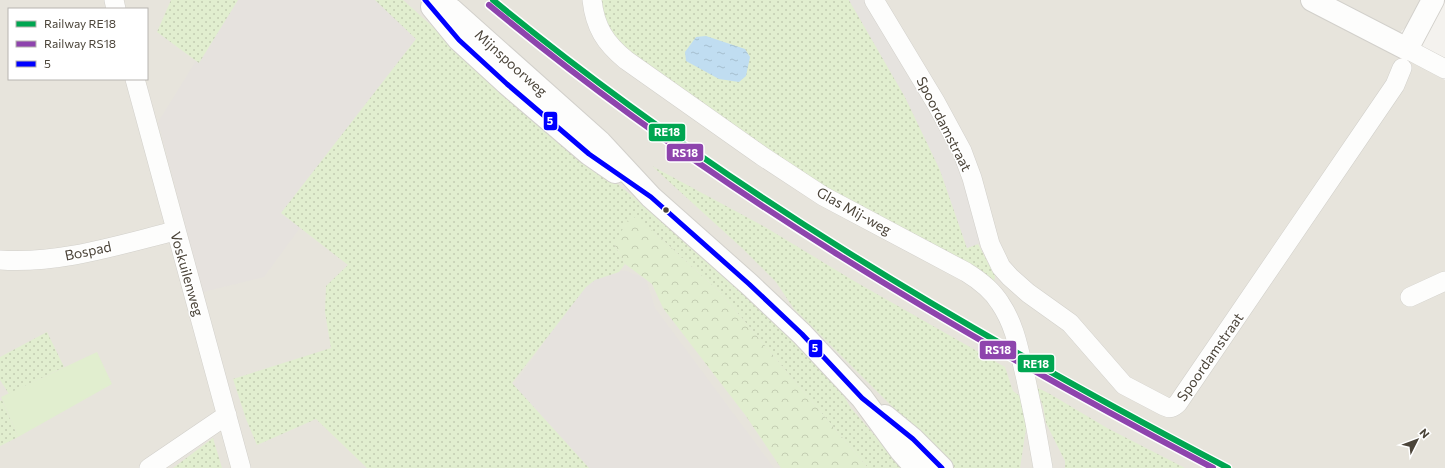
<svg xmlns="http://www.w3.org/2000/svg" width="1445" height="468" viewBox="0 0 1445 468" font-family="Commissioner,sans-serif">
	<style>
		.residential { fill: #e7e4dc; fill-rule: evenodd }
		.industrial { fill: #e6e2de }
		.grass { fill: url(#grass-dots) }
		.forest { fill: url(#forest-crowns) }
		.park { fill: #e1eecf }
		.parking { fill: #e6e3df }
		.water { fill: url(#water-ripples) }
		.lines { fill: none; stroke-linecap: round; stroke-linejoin: round }
		.minor-casing { stroke: #d2d0cb; stroke-width: 20 }
		.tertiary-casing { stroke: #d2d0cb; stroke-width: 24 }
		.minor { stroke: #fdfdfc; stroke-width: 19 }
		.tertiary { stroke: #fdfdfc; stroke-width: 22 }
		.bus-1-casing { stroke: #fff; stroke-width: 8 }
		.bus-1 { stroke: #00f; stroke-width: 5 }
		.rail-1-casing { stroke: #fff; stroke-width: 9 }
		.rail-2-casing { stroke: #fff; stroke-width: 9 }
		.rail-1 { stroke: #00a651; stroke-width: 6 }
		.rail-2 { stroke: #8e44ad; stroke-width: 6 }
		.bus-dot { fill: #4b4439; stroke: #fff; stroke-width: 1.5 }
		.labels { text-anchor: middle; stroke-width: 3; stroke-linejoin: round; paint-order: stroke }
		.street-label { font-size: 14px; fill: #4b4439; stroke: #fff }
		.line-badge { stroke: #fff; stroke-width: 1.5 }
		.badge-label { font-size: 11px; text-anchor: middle; font-weight: bold; fill: #fff }
	</style>
	<defs>
		<pattern id="grass-dots" width="8" height="8" patternUnits="userSpaceOnUse"><rect width="8" height="8" fill="#e1eecf"/><path d="M2 2h.1M6 6h.1" fill="none" stroke="#c3cdb2" stroke-width="1.8" stroke-linecap="round"/></pattern>
		<pattern id="forest-crowns" width="20" height="18" patternUnits="userSpaceOnUse"><rect width="20" height="18" fill="#e1eecf"/><path d="M2 6a3 3 0 1 1 6 0M12 15a3 3 0 1 1 6 0" fill="none" stroke="#c3cdb2"/></pattern>
		<pattern id="water-ripples" width="26" height="14" patternUnits="userSpaceOnUse"><rect width="26" height="14" fill="#c0ddf1"/><path d="M2 4q2-2 4 0t4 0M15 11q2-2 4 0t4 0" fill="none" stroke="#a6bfcf"/></pattern>
	</defs>
	<rect width="100%" height="100%" fill="#f4f2ee"/>
	<path class="residential" d="M0,0H1422L1408,25L1388,44L1445,80V468H0ZM9,9H147V79H9Z"/>
	<path class="industrial" d="M234,0H388L435,44L264,277L203,292L158,122Z
		M596,270L627,271L646,279L655,308L774,468H585L513,386Z"/>
	<path class="grass" d="M171,0H238L199,63L157,32Z
		M375,0H403L491,79L701,253L834,379L851,408L903,468H868L720,292L654,232L614,244L625,264L619,272L595,280L586,287L512,383L589,468H367L316,419L257,445L246,419L233,379L331,348L325,312L326,286L348,265L281,213L416,39Z
		M600,0H849L905,97L940,170L967,248L978,244L995,276L994,286L828,190L639,61L609,34Z
		M652,166L765,227L854,281L1005,367L1013,391L1020,396L1027,422L1020,468H954L794,309L776,282L743,249Z
		M47,332L64,367L9,394L0,380V357Z
		M1036,387L1050,394L1107,428L1185,468H1065V461L1046,423L1043,406Z
		M2,400L18,437L0,446V401Z
		M213,438L222,468H173Z"/>
	<path class="forest" d="M631,215L654,232L720,292L868,468H781L746,416L663,308L652,284L625,264L614,244Z"/>
	<path class="park" d="M97,352L112,384L18,437L1,397Z"/>
	<path class="parking" d="M849,0H864L937,125L956,163L966,191L980,243L967,248L940,170L905,97Z"/>
	<path class="water" d="M706,36L745,49L750,57L746,76L739,82L719,79L686,61L685,52L696,37Z"/>
	<g class="lines">
		<defs>
			<path id="minor" d="M114,0L116,9
				M592,0C595,27 605,43 626,60L762,156L823,196L966,272C979,280 992,290 1000,303C1015,325 1019,350 1025,375C1032,406 1038,437 1043,468
				M874,0L936,103L962,151L972,178L990,244L1001,267L1010,277L1028,293L1070,323L1124,385L1164,406C1170,409 1173,408 1178,403L1395,85L1402,68
				M1407,49L1445,69
				M135,79L241,468
				M0,260C60,264 118,245 175,231
				M1410,297L1445,281
				M149,468L227,415"/>
			<path id="tertiary" d="M438,0L452,10L600,142L651,197L749,284L802,334L862,398L901,451L916,468
				M1312,0L1407,49L1433,0
				M432,7L459,40L507,84L589,154L615,172
				M885,416L913,439L942,468"/>
		</defs>
		<use href="#minor" class="minor-casing"/>
		<use href="#tertiary" class="tertiary-casing"/>
		<use href="#minor" class="minor"/>
		<use href="#tertiary" class="tertiary"/>
		<defs>
			<path id="bus-1" d="M425,0L459,40L507,84L589,154L651,197L749,284L802,334L862,398L913,439L942,468"/>
		</defs>
		<use href="#bus-1" class="bus-1-casing"/>
		<use href="#bus-1" class="bus-1"/>
		<defs>
			<path id="rail-1" d="M493,0C718,185 971,333 1228,468"/>
			<path id="rail-2" d="M489,5C710,188 960,335 1213,468"/>
		</defs>
		<use href="#rail-1" class="rail-1-casing"/>
		<use href="#rail-2" class="rail-2-casing"/>
		<use href="#rail-1" class="rail-1"/>
		<use href="#rail-2" class="rail-2"/>
	</g>
	<circle class="bus-dot" cx="666" cy="210" r="3.5"/>
	<g class="labels">
		<g class="street-label">
			<text transform="translate(511 63) rotate(42)" y="5">Mijnspoorweg</text>
			<text transform="translate(944 124) rotate(63)" y="5">Spoordamstraat</text>
			<text transform="translate(854 211) rotate(29)" y="5">Glas Mij-weg</text>
			<text transform="translate(88 251) rotate(-12)" y="5">Bospad</text>
			<text transform="translate(187 274) rotate(74)" y="5">Voskuilenweg</text>
			<text transform="translate(1210 357) rotate(-55)" y="5">Spoordamstraat</text>
		</g>
	</g>
	<g class="line-badge">
		<rect x="543" y="111" width="15" height="20" rx="4" fill="#00f"/>
		<rect x="648" y="123" width="38" height="19" rx="4" fill="#00a651"/>
		<rect x="666" y="143" width="38" height="19" rx="4" fill="#8e44ad"/>
		<rect x="808" y="339" width="15" height="19" rx="4" fill="#00f"/>
		<rect x="979" y="340" width="38" height="20" rx="4" fill="#8e44ad"/>
		<rect x="1017" y="354" width="38" height="19" rx="4" fill="#00a651"/>
	</g>
	<g class="badge-label">
		<text x="550" y="125">5</text>
		<text x="667" y="136">RE18</text>
		<text x="685" y="157">RS18</text>
		<text x="815" y="352">5</text>
		<text x="998" y="354">RS18</text>
		<text x="1036" y="368">RE18</text>
	</g>
	<rect x="8" y="8" width="140" height="72" fill="#ffffff" stroke="#b7b4b0"/>
	<rect x="16" y="21" width="20" height="6" fill="#00a651" stroke="#b7b4b0"/>
	<text x="44" y="28" font-size="12" fill="#4b4439">Railway RE18</text>
	<rect x="16" y="41" width="20" height="6" fill="#8e44ad" stroke="#b7b4b0"/>
	<text x="44" y="48" font-size="12" fill="#4b4439">Railway RS18</text>
	<rect x="16" y="61" width="20" height="6" fill="#0000ff" stroke="#b7b4b0"/>
	<text x="44" y="68" font-size="12" fill="#4b4439">5</text>
	<g transform="translate(1417 440) rotate(48)" stroke="#ffffff" stroke-width="3" paint-order="stroke">
	<path d="M0-3L7 15L0 10L-7 15Z" fill="#4b4439"/>
	<text y="-6" font-size="11" font-weight="bold" text-anchor="middle" fill="#4b4439">N</text>
	</g>
</svg>
